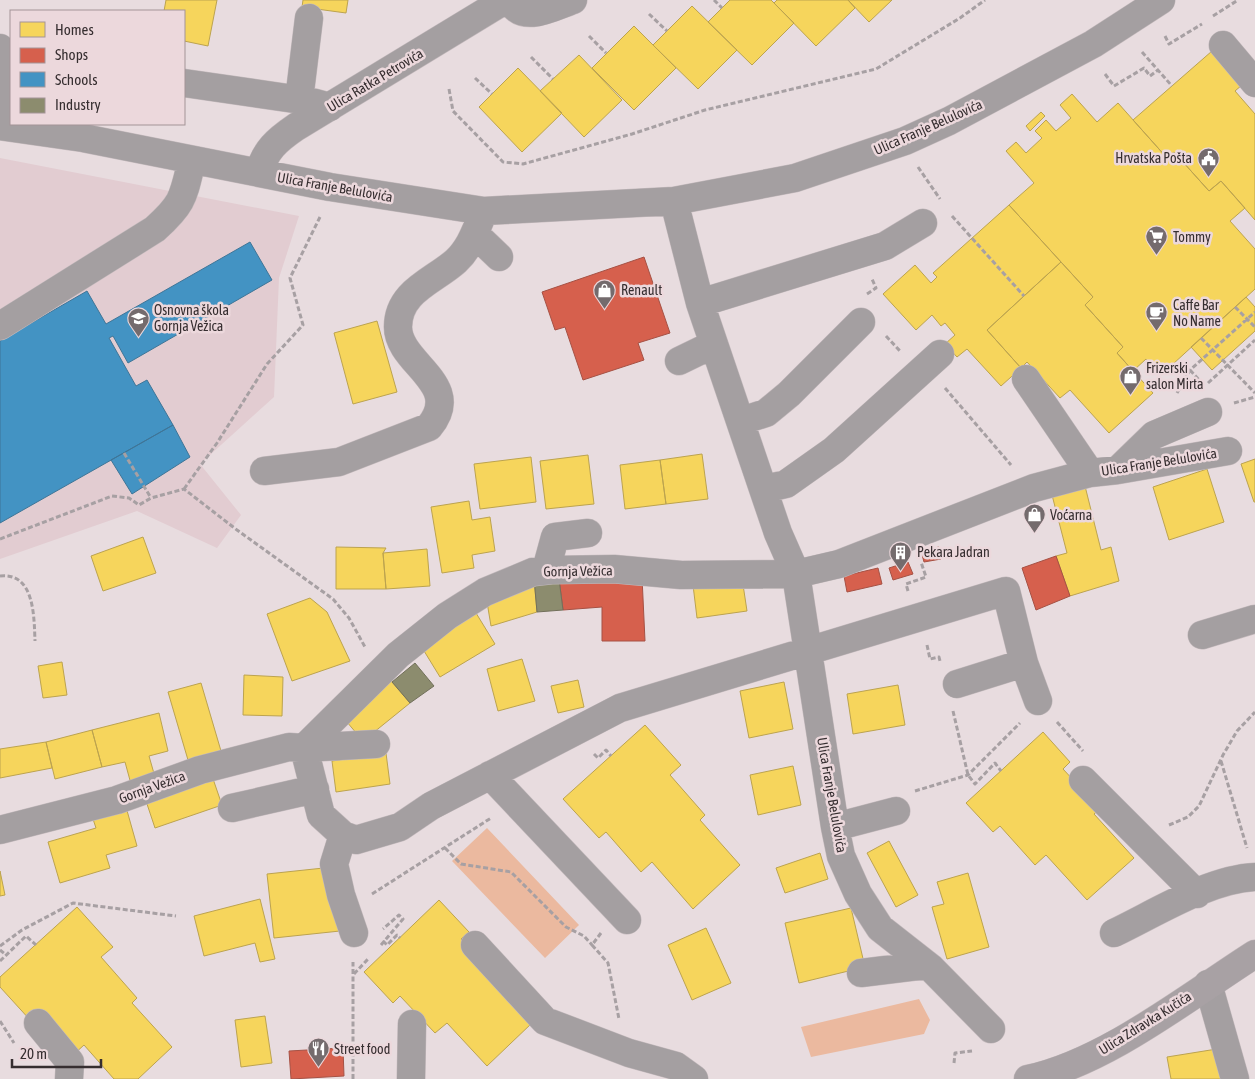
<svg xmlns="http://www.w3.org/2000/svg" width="1255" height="1079" viewBox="0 0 1255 1079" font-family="'Asap Condensed',sans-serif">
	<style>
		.built { fill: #e2ccd1 }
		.green { fill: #ebb99f }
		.homes { fill: #f6d55c; stroke: #bca34f }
		.shops { fill: #d6604d; stroke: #a65144 }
		.schools { fill: #4393c3; stroke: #3f7597 }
		.industry { fill: #8c8c6e; stroke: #72705b }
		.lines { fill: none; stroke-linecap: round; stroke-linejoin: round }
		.minor-casing { stroke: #c4babd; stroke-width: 29 }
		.major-casing { stroke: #c4babd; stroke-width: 29 }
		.path { stroke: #a7a0a3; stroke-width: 3; stroke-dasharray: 5 2.5; stroke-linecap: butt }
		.minor { stroke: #a49fa1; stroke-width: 28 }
		.major { stroke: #a8a1a4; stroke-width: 28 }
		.labels { text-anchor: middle; stroke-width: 5; stroke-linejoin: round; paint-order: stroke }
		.street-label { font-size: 14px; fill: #362e30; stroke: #ecd8dc }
		.poi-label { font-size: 14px; fill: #362e30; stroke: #ecd8dc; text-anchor: start }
	</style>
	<rect width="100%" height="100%" fill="#e8dcdf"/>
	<path class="built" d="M0,158L299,216L279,278L274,397L200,464L241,515L217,548L137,511L0,559Z"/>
	<path class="green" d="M487,828L579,925L545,958L452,861Z
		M919,999L930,1020L924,1034L811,1057L801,1027Z"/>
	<path class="homes" d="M166,0H217L208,46L184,41V11H164Z
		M303,0H348L346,13L302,7Z
		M730,0H771L794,23L752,65L708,22Z
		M777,0H848L855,8L816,46L774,3Z
		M848,0H892L869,22Z
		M692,6L737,50L698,89L653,45Z
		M634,26L676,68L634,110L592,68Z
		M1212,51L1242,85L1235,91L1255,114V220L1221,181L1209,191L1174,152L1167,158L1133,120Z
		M579,55L622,100L584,137L540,91Z
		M518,68L562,113L522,152L479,107Z
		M1072,94L1097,122L1118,103L1167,158L1174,152L1209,191L1221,181L1245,208L1230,221L1255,249V289L1161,375L1146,359L1133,371L1117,353L1123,347L1085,305L1093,297L1009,205L1034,183L1006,151L1016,142L1026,153L1042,138L1035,131L1046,120L1056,131L1071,118L1060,105Z
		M1041,112L1045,116L1030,131L1026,126Z
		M1009,205L1061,262L987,330L1021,368L1001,386L967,349L957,357L945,344L955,335L945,323L941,326L932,315L916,330L883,294L915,265L931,283L937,277L933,273Z
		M1061,262L1093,297L1085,305L1123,347L1117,353L1153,393L1109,433L1070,390L1060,398L1027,362L1021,368L987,330Z
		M1246,297L1255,307V331L1212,370L1191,347Z
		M377,321L397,392L353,404L334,333Z
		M702,454L708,499L666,504L660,460Z
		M588,455L594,504L546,509L540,461Z
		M531,457L536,502L480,509L474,464Z
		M1255,459V502H1254L1241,464Z
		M660,460L666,504L625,509L620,465Z
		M1207,469L1224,522L1169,540L1153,487Z
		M1085,486L1101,550L1111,547L1119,581L1070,596L1056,556L1067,553L1052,495Z
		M469,501L472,520L490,517L495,551L472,555L474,568L442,573L431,507Z
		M143,537L156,573L103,591L91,556Z
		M336,547L386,548L383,553L386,589H336Z
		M427,549L430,586L386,589L383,553Z
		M534,578L537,612L491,626L486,596Z
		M742,578L747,611L697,618L693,585Z
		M310,598L327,612L350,661L292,681L267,614Z
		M476,613L495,644L440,677L421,646Z
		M522,659L535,701L498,711L487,669Z
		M62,662L67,695L43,698L38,666Z
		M244,675L283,677L282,716L243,715Z
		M388,676L410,703L363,741L341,715Z
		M578,680L584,707L558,713L551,686Z
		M784,682L793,729L749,738L740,691Z
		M201,683L221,751L188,760L168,692Z
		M898,685L905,725L853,734L847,694Z
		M159,713L168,751L149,756L155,777L131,784L125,762L102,767L92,730Z
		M645,725L681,765L670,775L705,815L700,820L740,865L693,909L652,862L641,872L606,832L599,838L563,799Z
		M92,730L102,767L55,779L46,742Z
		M1043,732L1070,762L1063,769L1100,809L1094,814L1134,858L1087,900L1046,855L1035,865L1000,826L993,832L966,803Z
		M46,742L52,768L0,778V749Z
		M386,753L390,784L336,792L332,761Z
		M793,766L801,805L758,815L750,775Z
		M211,773L222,805L155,828L144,795Z
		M126,807L137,846L106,855L110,868L60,883L48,842L96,828L92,816Z
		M889,841L918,895L896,907L867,853Z
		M820,853L828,879L785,893L776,868Z
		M333,867L340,931L274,938L267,874Z
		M0,871L5,895L0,896Z
		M968,873L989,947L947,959L932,907L944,904L937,882Z
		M260,899L275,959L260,962L255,943L204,956L194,916Z
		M439,900L469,932L461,939L495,974L532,1023L487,1066L447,1023L435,1033L400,996L393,1003L364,972Z
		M77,907L113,947L101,957L137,998L132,1003L172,1047L138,1079H114L84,1045L73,1055L31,1021L0,987V977Z
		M851,908L865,967L799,983L785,923Z
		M706,928L731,983L692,1000L668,945Z
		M265,1016L272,1063L241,1067L235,1020Z
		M1223,1048L1229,1079H1171L1167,1057Z"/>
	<path class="shops" d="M644,257L670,333L638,343L644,360L583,380L565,327L555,330L542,292Z
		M939,547L941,559L924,562L921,551Z
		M1056,556L1070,596L1036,610L1022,568Z
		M908,562L913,574L893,580L889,568Z
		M878,568L882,584L847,592L844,576Z
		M642,577L645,641H602V607L563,610L559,579Z
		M343,1048L344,1076L291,1079L289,1051Z"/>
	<path class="schools" d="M250,242L272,280L128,363L113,336L109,338L136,386L147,380L173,425L0,523V341L87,291L106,324Z
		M173,425L190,457L132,494L111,460Z"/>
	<path class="industry" d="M534,578L559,579L563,610L537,612Z
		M415,663L434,686L410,703L392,682Z"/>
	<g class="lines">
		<defs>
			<path id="minor" d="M510,0C522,25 553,7 573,0
				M1223,45L1255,83
				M0,48L8,60L9,127
				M184,83L308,101L330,107
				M299,100L309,18
				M0,126L83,138L330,187L484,211L674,201L795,178L905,141L949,121L1093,44L1161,0
				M259,173C265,150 277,140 296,127L505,0
				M674,201L700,303L778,533L796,574L835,827L841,856L858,894L880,928L931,968L991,1029
				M475,234L499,257
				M700,303L885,246L923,223
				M0,326L155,229C184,203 183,197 192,160
				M679,361L714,344
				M1026,379L1090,473
				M741,421L766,413L789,394L861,322
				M1118,470L1154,435L1208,412
				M264,471L339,462L429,427C465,384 398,364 398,327C398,291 434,281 456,261C471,247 476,229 484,211
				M765,489L786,484L834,450L940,354
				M546,570L555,537L588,533
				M1202,635L1255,619
				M957,684L1024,663
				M304,748L398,655L447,616L485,592L533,572L551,570L614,569L681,575L796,574L839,564L1034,488L1090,473L1118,470L1228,451
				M304,748L376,744
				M490,775L627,920
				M1083,780L1197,894
				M232,808L315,789
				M835,827L896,811
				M0,830L117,800L200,770L289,747L304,748L321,815L343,835L356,840L400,827L431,806L620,708L1006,591L1024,663L1038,701
				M343,835L334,864L341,895L354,933
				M1114,933C1156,913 1209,879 1255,877
				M475,945L545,1021L629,1053L676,1066L694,1079
				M861,973L926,965
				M1208,984L1235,1079
				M38,1023L70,1062L69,1079
				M411,1079L412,1024"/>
			<path id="major" d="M1028,1079C1105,1063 1189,996 1255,954"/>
		</defs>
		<use href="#minor" class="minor-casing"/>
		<use href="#major" class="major-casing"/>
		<path class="path" d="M714,0L722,8
			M649,14L667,31
			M1213,16L1238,0
			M589,36L606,53
			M1165,36L1169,44L1202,24
			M1142,52L1172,86
			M531,57L553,79
			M1105,74L1114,86L1144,68L1150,76L1158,70
			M475,78L492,94
			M449,89L453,111L503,162L523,164L632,134L705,110L876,69L960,18L985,0
			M918,167L940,199
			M952,216L1024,296
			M867,294L876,288L872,279
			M1235,307L1255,327
			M886,336L900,351
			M1201,338L1255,393
			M1190,370L1203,384
			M1208,383L1255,340
			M945,388L1011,465
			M1177,393L1190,370L1255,312
			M1234,403L1255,397
			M124,453L151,498
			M184,489L217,443L267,364L303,325L290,278L320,217
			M0,539L112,496L129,498L139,505L151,498L184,489L237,530L333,599L349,618L365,647
			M0,576C35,572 34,618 35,641
			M908,591L906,584L926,577L921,562
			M927,645L930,659L939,657L940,661
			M953,711L968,775L975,784L995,763L1001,771
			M1057,722L1083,751
			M594,754L598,758L606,750L611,756
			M1221,761L1247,848
			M915,791L968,775L1020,723
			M1169,825L1188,817L1199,806L1223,755L1237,731L1255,712
			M445,848L461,864L511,872L566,927L584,936L592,945
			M372,894L491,818
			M601,933L592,945L608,963L619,1019
			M383,941L387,945L397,935L400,938
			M381,945L403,919L399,915L383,929
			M0,946L22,930L73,903L176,916
			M0,950L6,955
			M0,961L26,936L36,945
			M354,974L368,959
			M0,1021L14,1043
			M954,1063L955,1053L972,1051
			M353,1079V962"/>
		<use href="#minor" class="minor"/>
		<use href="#major" class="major"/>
	</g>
	<defs>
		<symbol id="civic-pin" viewBox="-11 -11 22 30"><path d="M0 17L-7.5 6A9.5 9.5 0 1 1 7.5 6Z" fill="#746b6d" stroke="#ecd8dc"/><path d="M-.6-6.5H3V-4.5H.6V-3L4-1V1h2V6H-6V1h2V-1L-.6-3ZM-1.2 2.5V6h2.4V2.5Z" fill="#fff"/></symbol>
		<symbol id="supermarket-pin" viewBox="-11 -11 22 30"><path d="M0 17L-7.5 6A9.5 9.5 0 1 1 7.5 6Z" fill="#746b6d" stroke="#ecd8dc"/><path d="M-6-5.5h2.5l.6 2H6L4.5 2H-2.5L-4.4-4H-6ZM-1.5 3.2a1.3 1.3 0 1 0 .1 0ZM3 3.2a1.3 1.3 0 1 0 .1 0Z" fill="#fff"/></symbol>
		<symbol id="shop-pin" viewBox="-11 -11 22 30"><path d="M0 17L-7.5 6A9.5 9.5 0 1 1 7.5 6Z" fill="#746b6d" stroke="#ecd8dc"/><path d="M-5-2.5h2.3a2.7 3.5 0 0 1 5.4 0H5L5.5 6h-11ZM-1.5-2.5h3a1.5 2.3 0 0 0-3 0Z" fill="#fff"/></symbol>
		<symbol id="cafe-pin" viewBox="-11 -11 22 30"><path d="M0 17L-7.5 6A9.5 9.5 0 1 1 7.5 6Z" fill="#746b6d" stroke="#ecd8dc"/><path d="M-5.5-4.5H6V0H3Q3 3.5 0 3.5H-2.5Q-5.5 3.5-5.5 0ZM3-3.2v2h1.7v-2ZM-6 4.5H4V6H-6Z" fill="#fff"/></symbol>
		<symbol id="school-pin" viewBox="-11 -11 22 30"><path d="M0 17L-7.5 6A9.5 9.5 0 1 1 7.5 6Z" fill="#746b6d" stroke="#ecd8dc"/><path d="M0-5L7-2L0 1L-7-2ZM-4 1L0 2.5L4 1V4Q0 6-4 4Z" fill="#fff"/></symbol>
		<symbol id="building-pin" viewBox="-11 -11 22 30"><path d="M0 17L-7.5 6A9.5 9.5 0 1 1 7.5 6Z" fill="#746b6d" stroke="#ecd8dc"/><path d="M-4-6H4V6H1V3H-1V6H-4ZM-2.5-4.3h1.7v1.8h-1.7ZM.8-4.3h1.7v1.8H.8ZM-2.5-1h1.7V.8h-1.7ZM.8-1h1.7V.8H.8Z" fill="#fff"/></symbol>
		<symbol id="restaurant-pin" viewBox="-11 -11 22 30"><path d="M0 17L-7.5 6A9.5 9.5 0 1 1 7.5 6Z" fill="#746b6d" stroke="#ecd8dc"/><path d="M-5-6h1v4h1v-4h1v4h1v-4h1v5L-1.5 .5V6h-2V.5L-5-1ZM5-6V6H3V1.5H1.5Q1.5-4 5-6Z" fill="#fff"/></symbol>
	</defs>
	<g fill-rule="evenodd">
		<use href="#civic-pin" x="1196" y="146" width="25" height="34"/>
		<use href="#supermarket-pin" x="1144" y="224" width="25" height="34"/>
		<use href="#shop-pin" x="592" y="278" width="25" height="34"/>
		<use href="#cafe-pin" x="1144" y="300" width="25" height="34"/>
		<use href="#school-pin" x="126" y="306" width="25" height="34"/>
		<use href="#shop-pin" x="1118" y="364" width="25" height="34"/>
		<use href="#shop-pin" x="1022" y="502" width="25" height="34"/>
		<use href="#building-pin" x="888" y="540" width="25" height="34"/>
		<use href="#restaurant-pin" x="306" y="1036" width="25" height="34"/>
	</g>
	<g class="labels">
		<g class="street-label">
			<text transform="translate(375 80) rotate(-31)" y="5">Ulica Ratka Petrovića</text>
			<text transform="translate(928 127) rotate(-24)" y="5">Ulica Franje Belulovića</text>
			<text transform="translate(335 187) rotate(10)" y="5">Ulica Franje Belulovića</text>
			<text transform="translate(1159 462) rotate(-9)" y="5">Ulica Franje Belulovića</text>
			<text transform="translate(578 571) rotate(-1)" y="5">Gornja Vežica</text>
			<text transform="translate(152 787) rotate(-20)" y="5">Gornja Vežica</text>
			<text transform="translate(832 795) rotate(80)" y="5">Ulica Franje Belulovića</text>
			<text transform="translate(1145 1023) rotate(-32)" y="5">Ulica Zdravka Kučića</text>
		</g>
		<g class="poi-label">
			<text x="1192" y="163" text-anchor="end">Hrvatska Pošta</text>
			<text x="1173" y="242">Tommy</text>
			<text x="621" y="295">Renault</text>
			<text x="1173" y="310">Caffe Bar<tspan x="1173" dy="16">No Name</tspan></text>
			<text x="154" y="315">Osnovna škola<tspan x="154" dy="16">Gornja Vežica</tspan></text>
			<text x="1146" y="373">Frizerski<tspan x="1146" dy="16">salon Mirta</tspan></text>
			<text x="1050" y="520">Voćarna</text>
			<text x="917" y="557">Pekara Jadran</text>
			<text x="334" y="1054">Street food</text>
		</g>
	</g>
	<rect x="10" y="10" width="175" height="115" fill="#ecd8dc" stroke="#a39497"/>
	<rect x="20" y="22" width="25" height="15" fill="#f6d55c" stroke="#a39497"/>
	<text x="55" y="35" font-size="15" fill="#362e30">Homes</text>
	<rect x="20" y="48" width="25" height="15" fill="#d6604d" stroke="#a39497"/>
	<text x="55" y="60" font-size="15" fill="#362e30">Shops</text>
	<rect x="20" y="72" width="25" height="15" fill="#4393c3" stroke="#a39497"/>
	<text x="55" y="85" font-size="15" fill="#362e30">Schools</text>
	<rect x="20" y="98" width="25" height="15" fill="#8c8c6e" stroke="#a39497"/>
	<text x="55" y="110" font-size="15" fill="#362e30">Industry</text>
	<path d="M12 1059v8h89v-8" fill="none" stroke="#362e30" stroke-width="2.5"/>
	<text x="20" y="1059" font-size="15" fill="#362e30" stroke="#ecd8dc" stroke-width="4" paint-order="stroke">20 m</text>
</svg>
